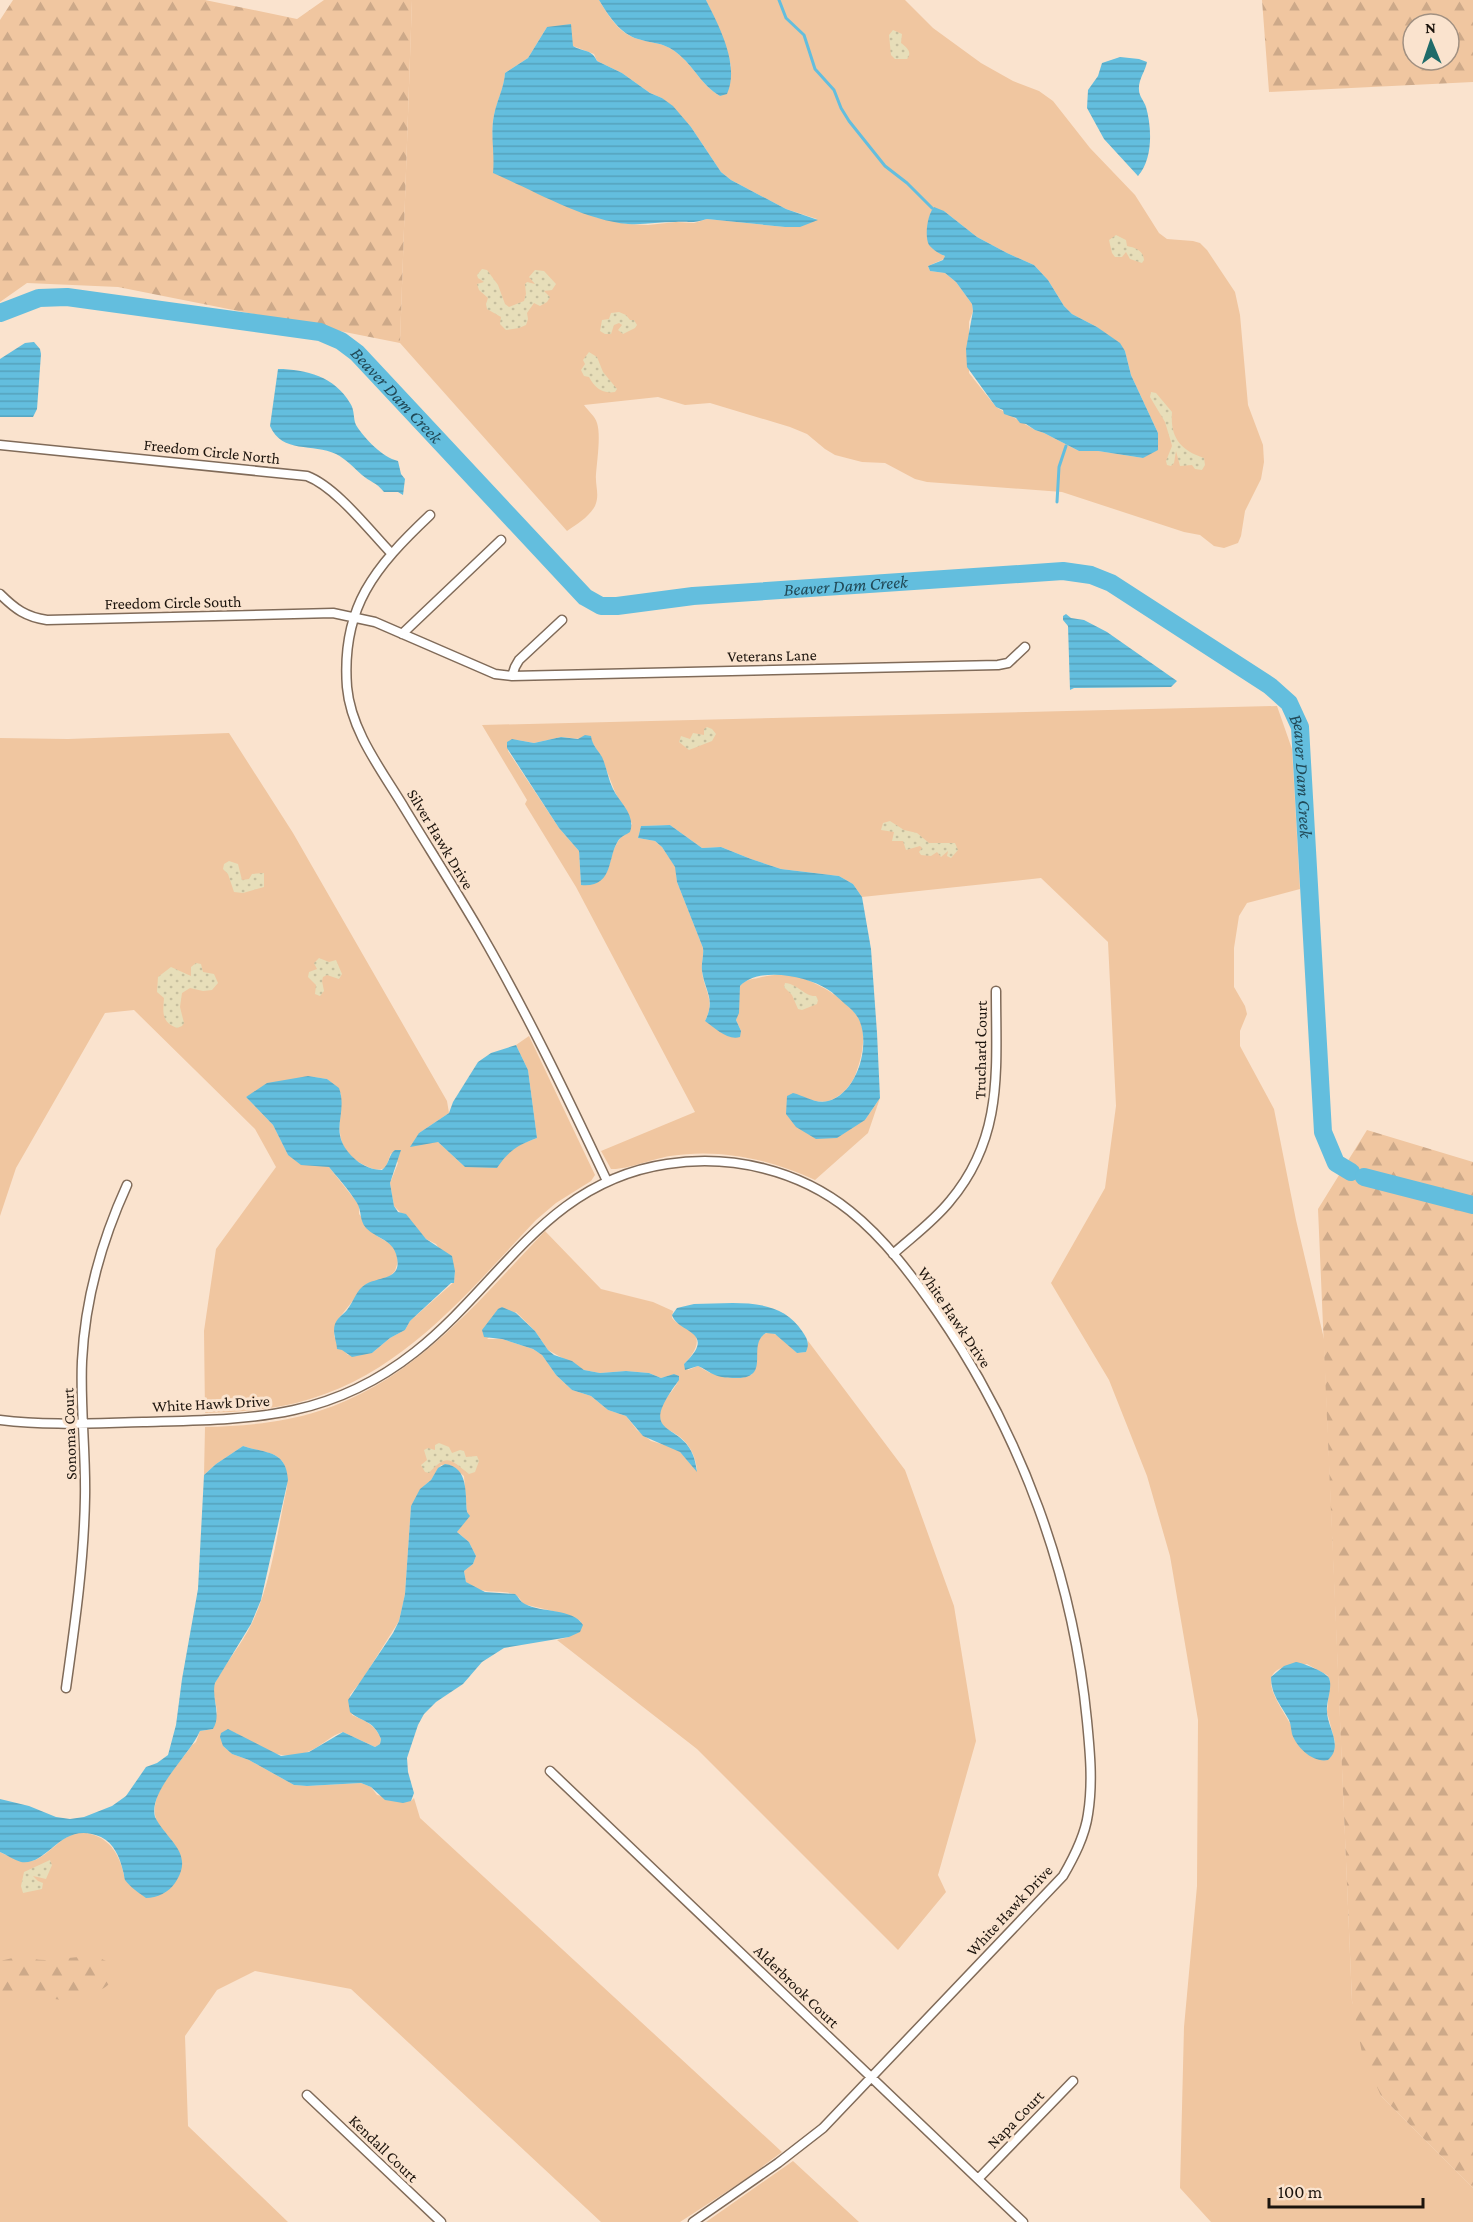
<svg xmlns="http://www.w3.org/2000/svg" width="1473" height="2222" viewBox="0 0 1473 2222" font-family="'Crimson Pro',serif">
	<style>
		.green { fill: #f0c6a0; fill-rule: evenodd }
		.forest { fill: url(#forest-firs); fill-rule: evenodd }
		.sand { fill: url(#sand-dots) }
		.water { fill: url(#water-rules) }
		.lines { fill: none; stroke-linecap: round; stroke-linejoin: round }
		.stream { stroke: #63bede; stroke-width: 3 }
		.river { stroke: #63bede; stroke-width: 18 }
		.minor-casing { stroke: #806b59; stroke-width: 11 }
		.minor { stroke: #fff; stroke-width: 8 }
		.labels { text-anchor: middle; stroke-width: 6; stroke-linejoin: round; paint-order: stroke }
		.street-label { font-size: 16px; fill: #1c140d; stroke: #fae3ce }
		.water-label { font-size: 18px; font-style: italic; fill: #214957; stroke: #fae3ce }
	</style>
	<defs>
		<pattern id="forest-firs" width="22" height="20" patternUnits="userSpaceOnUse" patternTransform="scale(1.5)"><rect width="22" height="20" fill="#f0c6a0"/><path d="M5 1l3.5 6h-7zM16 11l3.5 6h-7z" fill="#cda989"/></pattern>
		<pattern id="sand-dots" width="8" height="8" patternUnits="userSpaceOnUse" patternTransform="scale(1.5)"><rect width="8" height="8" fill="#e7deb9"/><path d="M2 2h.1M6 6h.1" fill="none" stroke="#c6be9e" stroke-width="1.8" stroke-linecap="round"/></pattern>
		<pattern id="water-rules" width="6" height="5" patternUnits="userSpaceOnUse" patternTransform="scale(1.5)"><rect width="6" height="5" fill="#63bede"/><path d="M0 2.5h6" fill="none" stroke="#55a2bd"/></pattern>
	</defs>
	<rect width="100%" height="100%" fill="#fae3ce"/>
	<path class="green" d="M412,0H599C608,15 619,34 638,39C653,44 664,42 677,53C694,66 701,85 720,96L731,65L717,24L706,0H905L933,28L981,63L1013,81L1039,91L1053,101L1090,148L1135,195L1159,233L1167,239L1193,241L1200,243L1207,250L1235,292L1240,315L1248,405L1263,445L1264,462L1261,479L1245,511L1241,536L1238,543L1224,548L1214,546L1200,535L1184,532L1062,492L927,482L915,479L885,463L862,462L835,455L825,449L807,434L790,427L710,403L685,405L658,397L584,405C588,411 595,416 597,423C601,435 597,461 596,474C595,485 600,495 595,506C589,517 577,524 567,531L400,343ZM547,27L573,46L594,54L597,61L622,73L650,93L662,98L691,127L721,172L731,180L786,209L817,219L785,227L707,219L694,223L676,222L648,225L627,224L595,217L495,154C493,142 491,128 494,115C497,101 504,88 505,73L528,58ZM931,211H944L977,237L1007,253L1034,265L1048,280L1064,306L1072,314L1097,327L1125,351L1131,375L1158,433L1143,458L1098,451H1079L1044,433L1035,430L996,407L969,373V322L973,311L972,304L956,282L945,273L930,271L928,266L944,259L945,256C922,245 927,234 931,211Z
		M1277,706L1292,749L1300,889L1247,903L1239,916L1234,948V987L1245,1006L1247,1014L1240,1031V1046L1274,1109L1296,1220L1324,1339L1352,2001L1381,2096L1473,2188V2222H1211L1180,2188L1184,2027L1197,1886L1198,1720L1170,1556L1147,1476L1109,1380L1051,1283L1105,1188L1116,1106L1108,942L1041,878L862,897L853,884L839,876L781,869L751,859L721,847L702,848L670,825L641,826L638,838L655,841L662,847L676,868L677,882L703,948C704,956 701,963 702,971C704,992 716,999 705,1021L741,1031L736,1020C740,1010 734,993 741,985C745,980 752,979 758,978C769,975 784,973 795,976C816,981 848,1000 859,1019C867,1034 862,1057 856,1073C852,1085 840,1098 828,1101C812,1104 804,1094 788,1096L865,1120L880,1098L868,1133L815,1180C769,1159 720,1148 670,1156C652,1159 626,1170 611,1169L601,1151L695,1112L576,887L525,804L527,800L482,725ZM561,737L591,740L603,761L615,792L632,824C627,830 621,836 617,843C605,865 614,882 581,885L579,851L559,828L508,751L512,739L534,743ZM1307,1664L1327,1675L1330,1680L1327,1712L1335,1742L1334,1752L1300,1746C1292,1735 1294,1729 1288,1720C1282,1708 1259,1679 1279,1669C1286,1665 1299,1666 1307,1664Z
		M229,733L293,833L447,1101L449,1113L419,1133L438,1142L465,1167L507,1153L519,1145L537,1138L528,1070L516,1045L529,1036L595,1175L591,1181L556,1203L536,1220C465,1295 401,1377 296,1403C266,1410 236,1412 205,1413L204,1331L216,1249L276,1167L255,1129L134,1010L105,1013L16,1168L0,1216V738L68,739ZM308,1076L327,1079L341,1094C341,1122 331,1149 364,1165C372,1169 379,1172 386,1167L391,1153L398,1163L390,1183L394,1206L426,1239L436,1244L455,1271L454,1282L410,1321L405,1330L390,1338L372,1353L348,1355L338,1344L334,1336L336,1322L366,1284L389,1277L395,1271L398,1261L396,1251L392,1245L377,1236L359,1214V1205L329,1167L288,1155L273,1125L246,1097Z
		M545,1231L601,1289L653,1302L673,1311L672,1318C677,1324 682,1325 688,1328C705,1338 694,1354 684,1364L688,1370L698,1366L710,1373L751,1375C759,1366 756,1360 756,1349C756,1345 759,1339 762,1336C773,1325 789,1346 797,1353L806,1352L808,1341L905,1470L954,1606L976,1741L938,1875L946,1892L898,1950L697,1749L557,1640L569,1637L581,1622L579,1620L561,1613L523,1604C521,1601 520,1598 517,1596C508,1588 481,1597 466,1582L464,1571L473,1564L476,1556L469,1542L457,1532L467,1512L464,1476L450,1465H441L431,1480L425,1485L411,1506L405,1594L399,1621L362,1680L350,1695L352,1715C365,1721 375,1724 381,1739L380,1744L375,1747L343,1732C331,1735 322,1746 310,1751C285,1763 256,1749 236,1733L223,1746L232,1754L249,1760L294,1785L307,1786L361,1783L371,1787L377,1795L411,1801L414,1798L420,1818L782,2152L743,2181L680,2222H601L351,1989L255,1971L217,1990L185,2036L188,2126L288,2222H0V1852C10,1857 19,1862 31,1861C45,1859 61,1837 75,1833C80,1831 89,1833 94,1835C114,1842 121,1860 125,1879L158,1824C144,1796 178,1767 192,1745L196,1742L200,1731L213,1729L217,1711L213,1690L215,1683C226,1662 242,1644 252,1623C272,1581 277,1532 287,1487C289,1450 271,1455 243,1446L216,1464L204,1475L205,1427C244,1426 282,1423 319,1411C416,1380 477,1302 545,1231ZM516,1312L535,1331L548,1350L584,1370L600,1373L626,1371L649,1373L661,1378L671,1375L679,1376C679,1390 655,1402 660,1421C662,1428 668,1429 674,1433C688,1441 696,1455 697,1471L680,1452L672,1447L651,1441L637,1430L626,1416L608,1410L591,1396L572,1390L556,1375L542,1355L533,1349L502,1339H487Z
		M793,2161L859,2222H706Z"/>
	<path class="forest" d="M13,0H205L297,19L324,0H412L400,343L118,287L27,283L0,302V20Z
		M1262,0H1473V82L1269,92ZM1413,24H1449V60H1413Z
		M1367,1130L1473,1162V2188L1381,2096L1362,2053L1352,2001L1318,1209Z
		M21,1956C29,1958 37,1960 45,1960C63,1961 95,1950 110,1964L113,1978C106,1993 87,1992 76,2002L26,1995L0,1997V1961Z"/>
	<path class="sand" d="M893,30L902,34L901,43C906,47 913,52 907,59H895L891,55L889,35Z
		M1116,235L1126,240L1127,246C1136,248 1143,250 1144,260L1142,263L1130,259L1126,252L1122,257H1115L1112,253L1109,240Z
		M482,269L487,270L498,285L505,304L509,307L524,301L526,294L525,284L527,282L535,284L529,277L535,270L544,271L556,284L552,290L544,291L550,297L547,302L540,306L534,303L527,313L528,319L526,325L519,328L506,330L500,324L501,317L487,309L486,304L488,298L479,290L477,284L484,282L478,278L477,275Z
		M619,312L626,315L630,320H634L637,325L635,328L623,334L618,330L622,325L619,323L614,325L611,334H605L600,331L602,320L609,319L611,313Z
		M589,352L597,357L603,372L617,389L615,392C602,394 595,388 589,377L584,376L581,370L585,364L583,360Z
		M1151,392L1156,393L1172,412C1170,437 1180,450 1204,458L1205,465L1202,470L1195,469L1192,465L1180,466L1176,451L1174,463L1171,466L1167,465L1166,461L1172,446L1171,442L1165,422L1150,397Z
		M707,727L712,729L716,734L712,741L689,750L679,742L681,736L690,739L693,733L704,735V729Z
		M890,821L904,830L917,833L929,843H955L958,850L951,858L947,856L948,851L941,857L937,852L931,856L921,855L919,852L922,848L920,846L906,850L903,841H892L894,832L881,830L883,823Z
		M229,861L238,864L242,880L249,879L252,874L264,873V887L243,893L234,892L228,874L223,869L224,864Z
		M319,958L329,962L336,960L342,974L339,979L327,975L323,977L322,981L324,991L320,996L315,994L316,985L308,977L309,972L317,969L314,963Z
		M196,963L201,964L203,972L214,974L218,983L212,990L203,991L190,988L182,993L180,1007L184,1023L182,1026L177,1028C161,1022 163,1012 164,998L157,992L158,977L171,967L191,976V967Z
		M785,983C798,984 805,997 816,996L818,1000L817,1004L802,1010L798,1009L792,995L784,987Z
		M439,1443L449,1447L452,1453L460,1450L464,1451L466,1457L477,1456L479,1461L475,1472L469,1474C450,1459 447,1453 429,1473L425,1472L421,1465L427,1460L424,1450L428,1448L435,1450V1445Z
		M50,1860L52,1865L46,1879L33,1876L38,1881L43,1883L42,1889L23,1893L21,1886L24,1872Z"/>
	<path class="water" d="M599,0H706C719,26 740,65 727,94L720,96C701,85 694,66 677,53C664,42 653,44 638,39C620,34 608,15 599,0Z
		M571,24L573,46C583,52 592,49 597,61L622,73L650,93L662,98L673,106L691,127L721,172L731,180L786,209L818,220L800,227H785L707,219C691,224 690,221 675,222C659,222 644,225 628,224C583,220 535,191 493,173C495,153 490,134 494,115C497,100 504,88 505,73L528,58L547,27Z
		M1120,57L1139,59L1147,62C1145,72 1138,80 1139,90C1139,96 1144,101 1146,107C1152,128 1153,159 1138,176L1104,139L1087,108L1088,90L1098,76L1102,63Z
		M934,207L944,211L977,237L1007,253L1034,265L1048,280L1064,306L1072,314L1097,327L1120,343L1125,351L1131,375L1158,433V450L1143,458L1098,451H1079L1044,433L1035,430L1026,424L1020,423L1016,418L1004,414L1003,410L996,407L967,367L966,349L973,311L972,304L956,282L945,273L930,271L928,266L943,260L945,256C940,254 933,250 929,245C924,236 928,213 934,207Z
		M34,342L40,349L41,354L37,409L33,417H0V359L25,343Z
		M278,369C306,369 335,377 350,403C355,410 353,419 356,425C365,439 382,457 398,461L401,474L405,479L403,495L398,492H384C376,482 370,482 362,475C354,468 346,459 336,454C313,443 282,454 270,426Z
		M1066,614L1071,618L1084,620L1107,632L1177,681L1171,687L1074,688L1070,690L1068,626L1063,620V616Z
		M585,735L591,736C592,745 598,750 602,757C607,768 608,779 613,789C620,803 636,815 630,832C626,835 621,836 618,841C607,858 614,888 581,885L579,851L559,828L507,748V742L512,739L534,743L561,737L578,739Z
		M670,825L702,848L721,847L751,859L781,869L839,876L853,884L862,897L871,949L877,1033L880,1098L865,1120L837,1138L816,1139L796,1127L786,1114L787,1096L793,1093C805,1096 815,1104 828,1101C857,1093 870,1047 860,1022C857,1014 851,1009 845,1004C839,999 834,993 827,989C807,976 759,966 740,986L739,1013L736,1020L741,1031L740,1037C728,1041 715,1028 705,1021C716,999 705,992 702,971C701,963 704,956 703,948L677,882L675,867L662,847L655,841L638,838L641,826Z
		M516,1045L528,1070L537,1138C518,1145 508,1151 497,1168L465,1167L438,1142L410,1147L419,1133L449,1113L453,1102L478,1062L491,1053Z
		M308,1076L327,1079L339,1088C349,1116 325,1133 356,1160C363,1166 373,1170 382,1170C390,1164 388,1155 395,1150H401L390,1183L394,1206L398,1212L406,1214L426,1239L452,1256L455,1271L454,1283H451L410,1321L405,1330L390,1338L372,1353L352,1357L342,1350L337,1349C337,1342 332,1333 335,1324C338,1317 343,1315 347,1310C354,1301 356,1290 366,1284C381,1276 404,1280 396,1254C392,1240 376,1238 366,1228C359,1220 362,1211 357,1203C349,1190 338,1178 329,1167L301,1165L288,1155L273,1125L246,1097L267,1083Z
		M694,1304C730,1304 779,1295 802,1331C807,1338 810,1343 806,1352L797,1353L775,1334L766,1333C746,1345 772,1377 738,1378C731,1378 722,1378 715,1375C709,1373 704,1368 698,1366L685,1370L684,1364C719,1331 677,1333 672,1315L677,1308Z
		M502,1307L516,1313L535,1331L548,1350L554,1355L572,1361L584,1370L600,1373L626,1371L649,1373L661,1378L674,1374L679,1376V1380C630,1446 692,1414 697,1472L680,1452L643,1436L626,1416L608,1410L591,1396L572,1390L556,1375L542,1355L533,1349L502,1339L484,1337L482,1330L498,1309Z
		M243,1446C267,1454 286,1450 288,1480L261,1600L251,1624L215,1683C211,1698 222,1715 213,1729L200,1731C190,1755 148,1791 155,1817C168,1842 195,1853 175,1883C169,1892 157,1898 146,1898C139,1893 130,1887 125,1880C124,1878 124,1873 123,1871C120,1858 114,1843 101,1837C61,1819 49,1866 21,1862C14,1860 7,1855 0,1852V1799L29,1806L56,1817L70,1819L84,1817L112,1806L126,1796L146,1767L157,1763L168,1755L176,1725L182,1679L198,1589L204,1475L216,1464Z
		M445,1464C469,1467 465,1494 467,1512L470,1516L457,1532L469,1542L476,1556L473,1564L464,1571L466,1582L485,1592L515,1594C519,1597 520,1602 525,1604C541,1613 573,1608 583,1625L580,1632L569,1637L504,1648L482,1662L463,1684L436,1702L424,1714L418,1725L407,1758L408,1772L414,1793L411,1801L403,1803L385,1800L371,1787L361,1783L307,1786L294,1785L249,1760L232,1754L223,1746L220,1737L221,1733L228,1729L281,1756L309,1752L343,1732L375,1747L380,1744L381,1739C373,1719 362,1723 350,1712L348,1700L393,1633L399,1621L405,1594L411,1506L420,1489L431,1480L438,1468Z
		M1296,1662C1303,1663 1326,1672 1329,1678C1333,1687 1326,1702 1327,1711C1327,1727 1344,1746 1328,1760C1313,1763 1297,1748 1292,1734C1291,1729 1291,1725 1289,1720C1281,1705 1271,1695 1271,1677L1284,1666Z"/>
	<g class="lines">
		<path class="stream" d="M779,0L786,18L804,35L815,69L834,90L841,108L849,121L885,166L907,183L932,208
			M1057,502L1059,467L1066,446"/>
		<g class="river">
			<path id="s1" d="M0,313L39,298L67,297L320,332L341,341L357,353L585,597L601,606H617L693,596L1063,571L1091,575L1111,583L1270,686L1289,703L1300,727L1323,1132L1336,1163L1351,1172"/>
			<path d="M1364,1177L1473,1205"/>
		</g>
		<defs>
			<path id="minor" d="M0,445L307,476C336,487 369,530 391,553
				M430,515C375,567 341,607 347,687C351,732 383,772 405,809C430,850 455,889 479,930C526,1011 567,1096 607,1181
				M0,594C15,609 26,617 47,620L333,613L375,622L495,674L512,676L998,665L1008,663L1025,647
				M402,634L501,540
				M512,676L515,667L519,660L562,620
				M893,1254C912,1237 934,1221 950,1201C1004,1137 996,1069 996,991
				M0,1420C48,1426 95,1423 143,1422C248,1419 328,1421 415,1352C502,1283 546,1182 667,1164C731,1154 799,1170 850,1211C885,1239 913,1277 938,1313C1021,1434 1073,1575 1087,1721C1090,1752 1093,1783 1088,1814C1085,1836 1074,1857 1063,1876L823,2128L778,2163L693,2222
				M66,1688C75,1624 84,1561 85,1497C86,1452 80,1406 82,1361C85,1299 101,1242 127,1185
				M550,1771L1023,2222
				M307,2095L441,2222
				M978,2179L1073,2081"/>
		</defs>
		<use href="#minor" class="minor-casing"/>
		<use href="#minor" class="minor"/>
	</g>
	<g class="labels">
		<g class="street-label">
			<text transform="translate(212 451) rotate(6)" y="6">Freedom Circle North</text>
			<text transform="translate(173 602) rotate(-1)" y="6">Freedom Circle South</text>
			<text transform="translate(772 655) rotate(-1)" y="6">Veterans Lane</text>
			<text transform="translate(441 839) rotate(59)" y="6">Silver Hawk Drive</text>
			<text transform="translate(980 1050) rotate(-89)" y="6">Truchard Court</text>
			<text transform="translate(955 1317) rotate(56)" y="6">White Hawk Drive</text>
			<text transform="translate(211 1403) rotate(-3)" y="6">White Hawk Drive</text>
			<text transform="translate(69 1434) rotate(-92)" y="6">Sonoma Court</text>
			<text transform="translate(1009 1910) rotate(-47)" y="6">White Hawk Drive</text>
			<text transform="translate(797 1986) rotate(44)" y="6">Alderbrook Court</text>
			<text transform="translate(1015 2119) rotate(-46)" y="6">Napa Court</text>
			<text transform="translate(384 2148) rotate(44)" y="6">Kendall Court</text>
		</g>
		<g class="water-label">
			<text dy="6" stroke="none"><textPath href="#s1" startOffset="426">Beaver Dam Creek</textPath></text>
			<text dy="6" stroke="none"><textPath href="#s1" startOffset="966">Beaver Dam Creek</textPath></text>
			<text dy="6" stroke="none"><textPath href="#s1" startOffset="1524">Beaver Dam Creek</textPath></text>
		</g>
	</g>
	<g transform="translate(1431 42) rotate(358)"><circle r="28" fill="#fae3ce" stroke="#a19081" stroke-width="1.5"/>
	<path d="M0-4.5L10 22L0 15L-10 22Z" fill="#1f6b69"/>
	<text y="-9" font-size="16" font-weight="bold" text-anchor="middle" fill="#1c140d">N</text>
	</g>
	<path d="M1269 2198v9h154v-9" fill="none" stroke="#1c140d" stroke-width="3"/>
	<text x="1278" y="2198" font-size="18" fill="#1c140d" stroke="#fae3ce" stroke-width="4.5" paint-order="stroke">100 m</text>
</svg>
